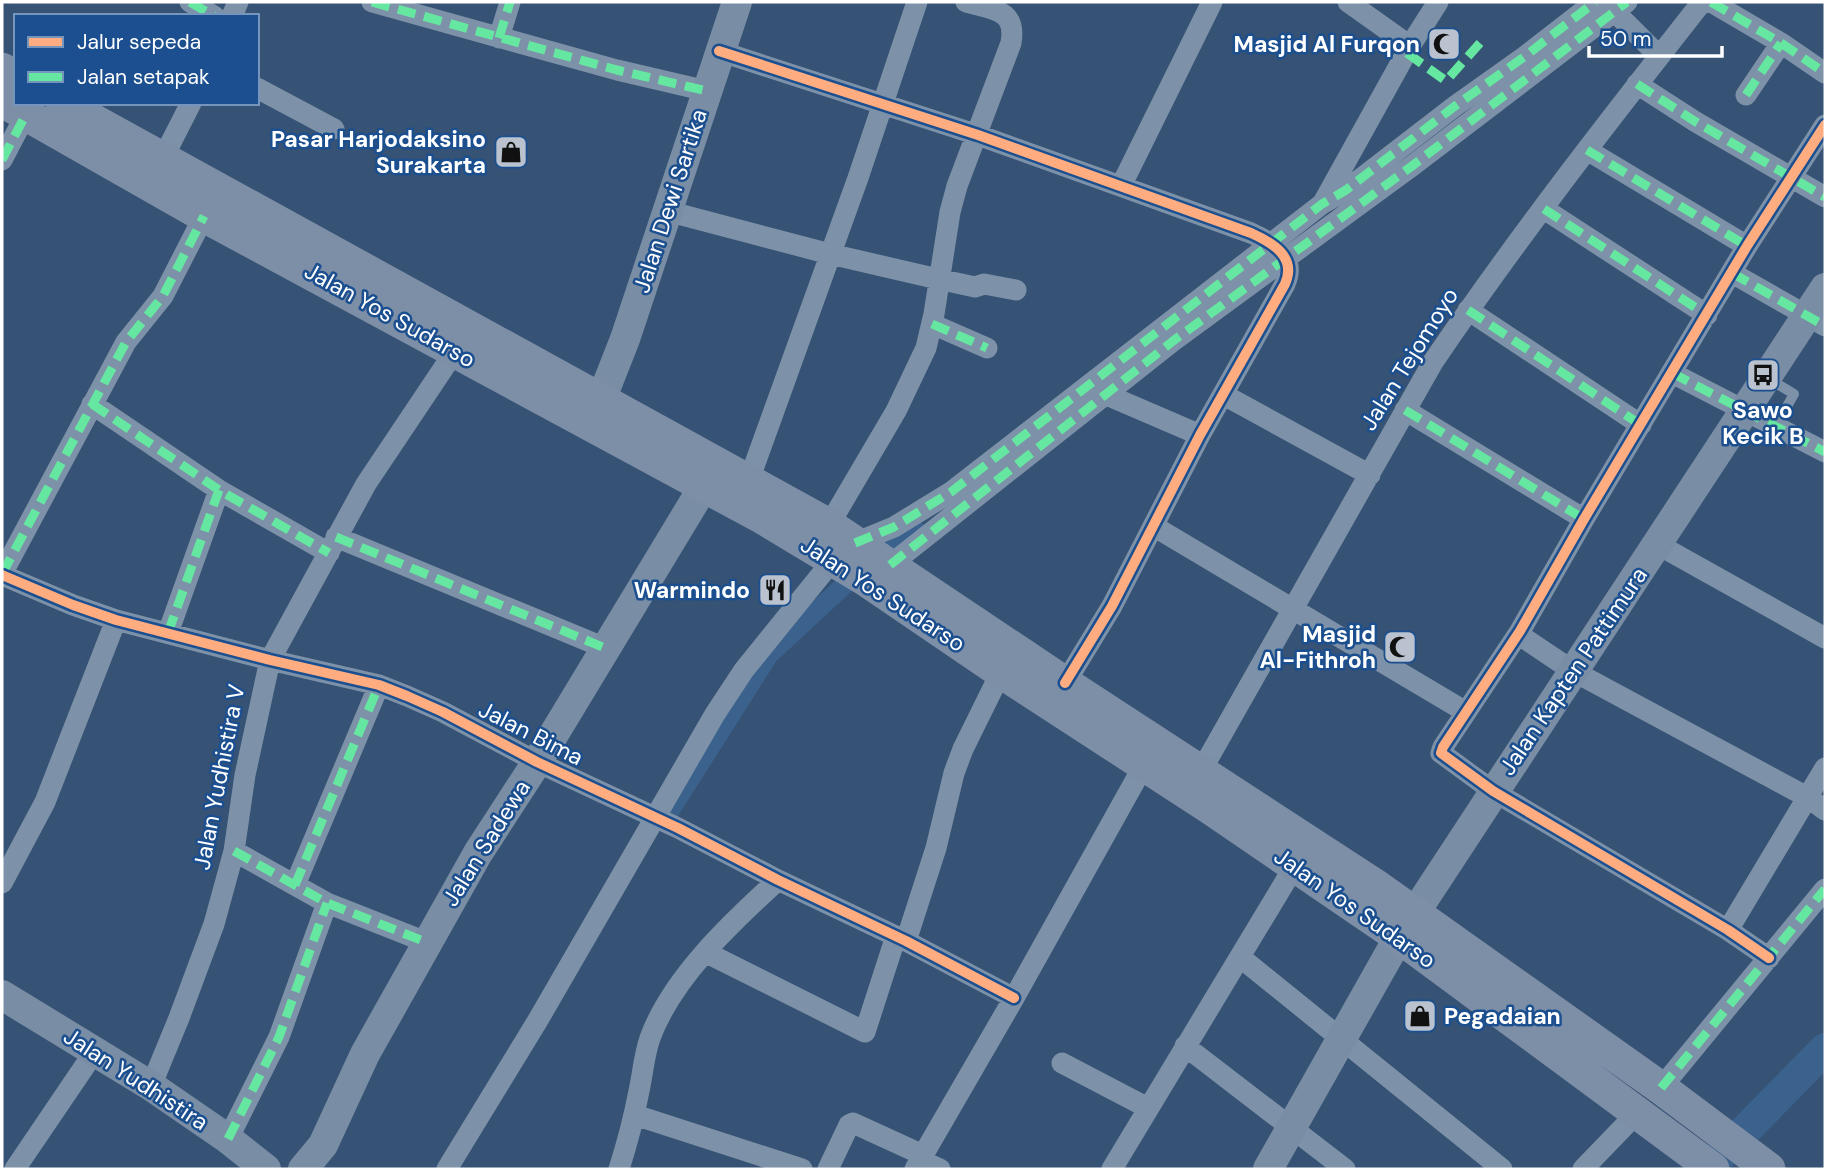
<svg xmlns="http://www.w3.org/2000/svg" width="1827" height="1171" viewBox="0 0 1827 1171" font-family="'DM Sans',sans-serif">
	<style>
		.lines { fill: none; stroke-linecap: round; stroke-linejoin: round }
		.canal { stroke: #3b618d; stroke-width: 19 }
		.river { stroke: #3b618d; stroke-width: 32 }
		.lane { stroke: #7d92a8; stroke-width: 10 }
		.street { stroke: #7d92a8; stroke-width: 21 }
		.secondary { stroke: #798da4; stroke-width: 30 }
		.primary { stroke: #7d8ea7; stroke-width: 33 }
		.quiet { stroke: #66e7a1; stroke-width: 9; stroke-dasharray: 18 9; stroke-linecap: butt }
		.cycleway-casing { stroke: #1b4f8f; stroke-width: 15 }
		.cycleway { stroke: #ffac80; stroke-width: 10 }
		.labels { text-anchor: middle; stroke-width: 5; stroke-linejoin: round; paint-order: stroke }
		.poi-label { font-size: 23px; font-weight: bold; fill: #fff; stroke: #1b4f8f; text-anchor: end }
		.street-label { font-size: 23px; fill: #fff; stroke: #1b4f8f }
	</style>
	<rect width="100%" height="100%" fill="#365274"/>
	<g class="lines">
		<path class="canal" d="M670,811L769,655L866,565L919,532"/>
		<path class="river" d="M1716,1160L1825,1049"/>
		<path class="lane" d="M1769,379L1794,394L1782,415"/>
		<path class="street" d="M190,2L214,16
			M372,2L617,70L707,91
			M1348,2L1410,46
			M1711,2L1781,43L1825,73
			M1606,3L1659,56
			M232,16L238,2
			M499,38L510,2
			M719,51L978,135L1251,233C1273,243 1297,257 1285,284L1200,435L1112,606L1065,683
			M1637,84L1696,122L1825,197
			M257,88L334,129
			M1746,95L1781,43
			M1587,150L1747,246
			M2,160L26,114
			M162,160L191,103
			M1121,186L1212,2
			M1324,201L1410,46L1438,2
			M1544,209L1707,315
			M667,211L830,254L938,279L975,287L984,284L1016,290
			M1732,273L1825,326
			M1468,310L1641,425
			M932,324L987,348
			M1672,373L1825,452
			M1107,395L1200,435
			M1224,395L1370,475
			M92,404L219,490L329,553
			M1405,410L1584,519
			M749,480L858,178L917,2
			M829,525L896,411L926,348L934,314L950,212L957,186L1011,43C1017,9 993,10 966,2
			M1155,527L1466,712
			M336,537L605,648
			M855,543L894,527L951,492L1322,204L1346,190L1455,106L1524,57L1595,2
			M1657,544L1825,638
			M890,565L1173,341L1412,166L1627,2
			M2,574L126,342L163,296L204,216
			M2,575L73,605L116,620L270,660L379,685L407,696L443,712L537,762L678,828L778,880L906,941L1014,998
			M168,633L219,490
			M1518,634L1573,671L1809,798L1825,810
			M1201,771L1433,362C1517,238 1610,119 1702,2
			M234,851L327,903L426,942
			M2,883L45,802L116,620
			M295,885L379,685
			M1728,930L1825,768
			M906,941L936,848L954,773L963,749L1001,672
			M707,953L865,1032L896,936
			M1240,957L1502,1169
			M1769,958L1728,930L1493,791L1441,753L1443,747L1520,631L1584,519L1747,246L1825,125
			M1185,1046L1345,1169
			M1062,1063L1148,1108
			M151,1086L179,1018L214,924L234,851L245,775L270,660L366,484L455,351
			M1661,1088L1825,889
			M635,1115L802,1169
			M228,1139L279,1037L327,903
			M920,1160L940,1169
			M15,1169L95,1051
			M447,1169L538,1020L715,714L744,670L833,560
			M619,1169C627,1144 634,1117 639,1091C643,1073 644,1055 650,1038C672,978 731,923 778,880
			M828,1169L849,1125L853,1123L923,1155
			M915,1169L1014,998L1144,765
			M1112,1169L1294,867
			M1583,1169L1638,1112"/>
		<path class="secondary" d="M601,400L625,339L737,2
			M2,995L151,1086L228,1139L266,1169
			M303,1169L323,1145L365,1054L478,853L537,762L716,466
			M1268,1169L1399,937L1825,288"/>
		<path class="primary" d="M2,69L16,77
			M2,101L204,216L763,518L866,580L1001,672L1210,808L1399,937L1713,1169
			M62,103L829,525L1065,683L1375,885L1661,1088L1769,1169"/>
		<path class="quiet" d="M190,2L214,16
			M372,2L617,70L707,91
			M1711,2L1781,43L1825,73
			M499,38L510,2
			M1407,53L1446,81L1480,43
			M1637,84L1696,122L1825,197
			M1746,95L1781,43
			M1587,150L1747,246
			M2,160L26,114
			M1544,209L1707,315
			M1732,273L1825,326
			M1468,310L1641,425
			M932,324L987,348
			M1672,373L1825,452
			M92,404L219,490L329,553
			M1405,410L1584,519
			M336,537L605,648
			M855,543L894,527L951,492L1322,204L1346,190L1455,106L1524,57L1595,2
			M890,565L1173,341L1412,166L1627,2
			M2,574L126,342L163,296L204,216
			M168,633L219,490
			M234,851L327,903L426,942
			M295,885L379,685
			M1661,1088L1825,889
			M228,1139L279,1037L327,903"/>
		<defs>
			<path id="cycleway" d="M719,51L978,135L1251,233C1273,243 1297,257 1285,284L1200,435L1112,606L1065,683
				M2,575L73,605L116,620L270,660L379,685L407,696L443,712L537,762L678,828L778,880L906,941L1014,998
				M1769,958L1728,930L1493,791L1441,753L1443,747L1520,631L1584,519L1747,246L1825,125"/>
		</defs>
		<use href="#cycleway" class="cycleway-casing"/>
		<use href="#cycleway" class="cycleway"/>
	</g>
	<defs>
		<symbol id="mosque-square" viewBox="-11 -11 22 22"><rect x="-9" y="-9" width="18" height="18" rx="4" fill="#b9c2ce" stroke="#1b4f8f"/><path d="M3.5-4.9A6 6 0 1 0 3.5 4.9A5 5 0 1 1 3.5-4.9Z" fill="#111"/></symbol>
		<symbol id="shop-square" viewBox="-11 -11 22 22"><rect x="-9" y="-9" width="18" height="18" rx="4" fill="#b9c2ce" stroke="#1b4f8f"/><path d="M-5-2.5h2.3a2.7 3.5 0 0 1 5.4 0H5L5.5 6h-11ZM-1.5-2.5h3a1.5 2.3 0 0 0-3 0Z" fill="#111"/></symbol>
		<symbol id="bus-square" viewBox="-11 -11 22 22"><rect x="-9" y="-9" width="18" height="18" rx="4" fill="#b9c2ce" stroke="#1b4f8f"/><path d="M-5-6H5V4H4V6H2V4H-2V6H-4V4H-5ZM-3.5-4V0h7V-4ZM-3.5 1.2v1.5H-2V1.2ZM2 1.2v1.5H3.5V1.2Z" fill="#111"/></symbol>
		<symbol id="restaurant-square" viewBox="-11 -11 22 22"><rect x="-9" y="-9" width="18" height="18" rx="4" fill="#b9c2ce" stroke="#1b4f8f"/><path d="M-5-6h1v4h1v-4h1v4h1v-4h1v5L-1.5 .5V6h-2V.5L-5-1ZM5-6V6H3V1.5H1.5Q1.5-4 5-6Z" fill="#111"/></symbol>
	</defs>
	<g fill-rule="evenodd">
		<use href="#mosque-square" x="1425" y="25" width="38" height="38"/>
		<use href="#shop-square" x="492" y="133" width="38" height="38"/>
		<use href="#bus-square" x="1744" y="356" width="38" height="38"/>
		<use href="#restaurant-square" x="756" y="571" width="38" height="38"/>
		<use href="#mosque-square" x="1381" y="628" width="38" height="38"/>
		<use href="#shop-square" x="1401" y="997" width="38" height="38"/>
	</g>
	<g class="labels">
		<g class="poi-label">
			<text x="1420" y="52">Masjid Al Furqon</text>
			<text x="486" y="147">Pasar Harjodaksino<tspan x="486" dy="26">Surakarta</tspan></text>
			<text x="1763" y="418" text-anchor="middle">Sawo<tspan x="1763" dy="26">Kecik B</tspan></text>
			<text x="750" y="598">Warmindo</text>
			<text x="1376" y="642">Masjid<tspan x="1376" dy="26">Al-Fithroh</tspan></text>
			<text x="1444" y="1024" text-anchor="start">Pegadaian</text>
		</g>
		<g class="street-label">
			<text transform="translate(670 201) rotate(-72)" y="8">Jalan Dewi Sartika</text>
			<text transform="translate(390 315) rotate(29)" y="8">Jalan Yos Sudarso</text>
			<text transform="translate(1409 359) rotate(-58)" y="8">Jalan Tejomoyo</text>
			<text transform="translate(883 594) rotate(33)" y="8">Jalan Yos Sudarso</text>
			<text transform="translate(1573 671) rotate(-56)" y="8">Jalan Kapten Pattimura</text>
			<text transform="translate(531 733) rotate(27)" y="8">Jalan Bima</text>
			<text transform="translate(219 777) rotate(-79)" y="8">Jalan Yudhistira V</text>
			<text transform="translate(486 843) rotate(-58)" y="8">Jalan Sadewa</text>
			<text transform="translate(1355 908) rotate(35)" y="8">Jalan Yos Sudarso</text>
			<text transform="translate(136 1079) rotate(33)" y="8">Jalan Yudhistira</text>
		</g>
	</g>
	<rect width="1827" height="1171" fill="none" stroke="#ffffff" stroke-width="7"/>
	<rect x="14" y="14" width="245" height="91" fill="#1b4f8f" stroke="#7695bc" stroke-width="2"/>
	<rect x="28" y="37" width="35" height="10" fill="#ffac80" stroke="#7695bc" stroke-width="2"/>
	<text x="77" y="49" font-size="21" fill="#ffffff">Jalur sepeda</text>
	<rect x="28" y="72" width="35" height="10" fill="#66e7a1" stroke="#7695bc" stroke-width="2"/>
	<text x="77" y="84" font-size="21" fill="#ffffff">Jalan setapak</text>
	<path d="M1589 46v10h133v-10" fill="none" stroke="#ffffff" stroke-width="3.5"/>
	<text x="1600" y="46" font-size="21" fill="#ffffff" stroke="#1b4f8f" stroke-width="5" paint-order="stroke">50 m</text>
</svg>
